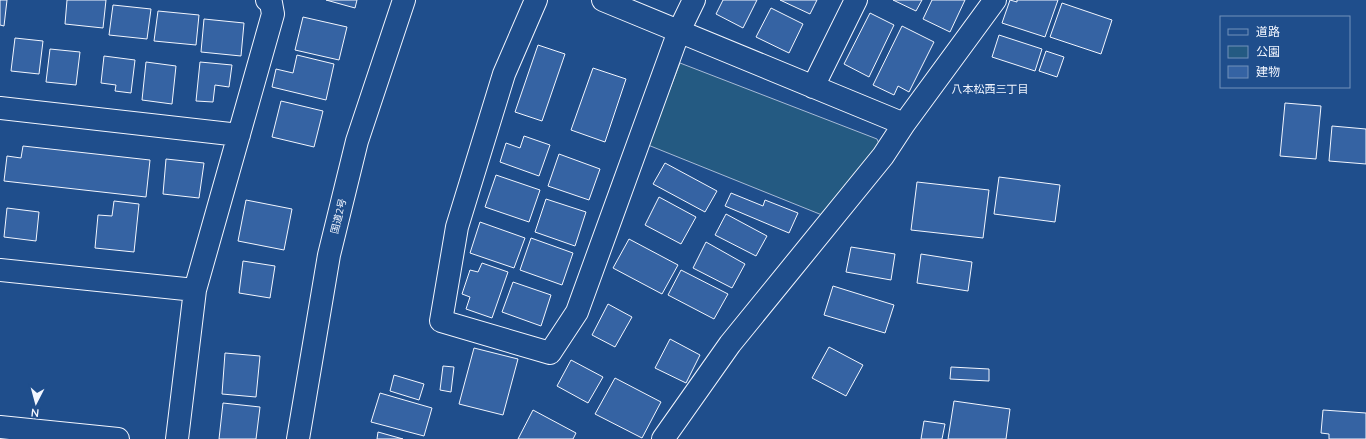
<svg xmlns="http://www.w3.org/2000/svg" width="1366" height="439" viewBox="0 0 1366 439" font-family="'Nunito Sans','Noto Sans JP',sans-serif">
	<style>
		.green { fill: #245a82; stroke: #a8bbd7 }
		.building { fill: #3563a3; stroke: #f2f6ff }
		.lines { fill: none; stroke-linecap: round; stroke-linejoin: round }
		.minor-casing { stroke: #f2f6ff; stroke-width: 24 }
		.trunk-casing { stroke: #f2f6ff; stroke-width: 24 }
		.minor { stroke: #1f4e8c; stroke-width: 22 }
		.trunk { stroke: #1f4e8c; stroke-width: 22 }
		.labels { text-anchor: middle; stroke-width: 3; stroke-linejoin: round; paint-order: stroke }
		.street-label { font-size: 10px; fill: #f2f6ff; stroke: #1f4e8c }
		.neighbourhood-label { font-size: 11px; fill: #f2f6ff; stroke: #1f4e8c }
	</style>
	<rect width="100%" height="100%" fill="#1f4e8c"/>
	<path class="green" d="M680,63L877,139L881,148L827,217L648,145Z"/>
	<path class="building" d="M0,0H7L4,26L0,25Z
		M67,0H106L103,28L65,24Z
		M326,0H357L355,8Z
		M723,0H757L743,28L716,14Z
		M780,0H817L810,14Z
		M893,0H922L916,11Z
		M932,0H965L950,32L923,19Z
		M1010,0L1017,2V0H1058L1045,37L1002,23Z
		M1062,3L1112,20L1101,54L1050,37Z
		M113,5L151,9L147,39L109,35Z
		M771,8L803,24L789,53L756,37Z
		M158,11L199,15L196,45L154,41Z
		M870,13L894,25L869,77L844,64Z
		M303,17L347,27L339,60L295,50Z
		M204,19L244,23L241,56L201,52Z
		M902,26L934,42L909,92L898,86L894,95L873,85Z
		M999,35L1042,49L1035,71L992,57Z
		M15,38L43,41L39,74L11,71Z
		M538,45L565,54L542,121L515,112Z
		M50,49L80,52L76,85L46,82Z
		M1046,51L1064,57L1057,77L1039,71Z
		M297,55L334,64L326,100L272,87L276,69L293,73Z
		M104,56L135,60L131,93L115,91L116,85L101,83Z
		M146,62L176,66L172,104L142,100Z
		M200,62L232,65L229,87L215,85L213,102L196,101Z
		M593,68L626,79L605,142L571,130Z
		M281,101L323,111L314,147L272,137Z
		M1285,103L1321,106L1316,159L1280,156Z
		M1332,126L1366,129V164L1329,161Z
		M524,136L550,145L539,176L500,162L506,143L520,148Z
		M23,146L150,160L146,197L4,181L7,156L21,158Z
		M559,154L600,169L589,200L548,186Z
		M166,159L204,163L199,198L163,194Z
		M665,163L717,191L705,212L653,184Z
		M496,175L540,190L529,222L485,207Z
		M999,177L1060,185L1055,222L994,214Z
		M917,182L989,190L983,238L911,230Z
		M731,193L763,206L765,200L798,213L789,233L725,206Z
		M659,197L696,217L681,244L645,225Z
		M546,199L586,212L575,246L535,232Z
		M246,200L292,209L284,250L238,241Z
		M114,201L139,204L134,252L95,248L98,215L112,216Z
		M7,208L39,212L36,241L4,237Z
		M726,214L767,236L756,256L715,235Z
		M480,222L525,238L514,268L470,253Z
		M531,238L573,253L562,285L520,270Z
		M629,239L678,265L662,294L613,268Z
		M706,242L745,264L732,288L693,268Z
		M851,247L895,254L891,280L846,272Z
		M921,254L972,262L968,291L917,283Z
		M243,261L275,266L270,298L239,293Z
		M482,263L508,272L492,318L466,309L470,297L462,294L470,270L478,272Z
		M681,270L728,294L714,319L668,295Z
		M513,282L551,295L541,326L502,312Z
		M833,286L894,305L885,333L824,315Z
		M608,304L632,317L615,347L592,335Z
		M670,339L700,355L686,383L655,368Z
		M829,347L863,365L846,396L812,378Z
		M474,348L518,359L503,415L459,404Z
		M225,353L260,356L256,397L222,394Z
		M571,360L603,377L588,403L557,386Z
		M443,366L454,367L451,392L440,390Z
		M951,367L989,369V381L950,379Z
		M394,375L424,384L419,400L390,391Z
		M615,378L661,402L642,438L595,414Z
		M380,393L432,408L424,436L371,422Z
		M954,401L1010,409L1006,439H948Z
		M223,403L260,407L256,439H219Z
		M533,410L576,433L573,439H518Z
		M1323,410L1366,413V439H1329V434L1321,433Z
		M924,421L945,424L942,439H921Z
		M378,432L403,439H377Z"/>
	<g class="lines">
		<defs>
			<path id="minor" d="M536,0L504,74L457,227L441,321L550,353L577,312L679,31L694,0
				M603,0L904,124
				M813,87L856,0
				M0,108L239,135
				M0,270L195,290
				M0,427L118,439
				M177,439L195,290L273,14L271,3L267,0
				M663,439L730,344L883,156L904,124L995,0"/>
			<path id="trunk" d="M298,439L329,255L357,141L404,0"/>
		</defs>
		<use href="#minor" class="minor-casing"/>
		<use href="#trunk" class="trunk-casing"/>
		<use href="#minor" class="minor"/>
		<use href="#trunk" class="trunk"/>
	</g>
	<g class="labels">
		<g class="street-label">
			<text transform="translate(338 216) rotate(-76)" y="4">国道2号</text>
		</g>
		<g class="neighbourhood-label">
			<text x="990" y="93">八本松西三丁目</text>
		</g>
	</g>
	<rect x="1220" y="16" width="130" height="72" fill="#1f4e8c" stroke="#7391ba"/>
	<rect x="1228" y="29" width="20" height="6" fill="#1f4e8c" stroke="#7391ba"/>
	<text x="1256" y="36" font-size="12" fill="#f2f6ff">道路</text>
	<rect x="1228" y="46" width="20" height="12" fill="#245a82" stroke="#7391ba"/>
	<text x="1256" y="56" font-size="12" fill="#f2f6ff">公園</text>
	<rect x="1228" y="66" width="20" height="12" fill="#3563a3" stroke="#7391ba"/>
	<text x="1256" y="76" font-size="12" fill="#f2f6ff">建物</text>
	<g transform="translate(36 403) rotate(186)" stroke="#1f4e8c" stroke-width="3" paint-order="stroke">
	<path d="M0-3L7 15L0 10L-7 15Z" fill="#f2f6ff"/>
	<text y="-6" font-size="11" font-weight="bold" text-anchor="middle" fill="#f2f6ff">N</text>
	</g>
</svg>
